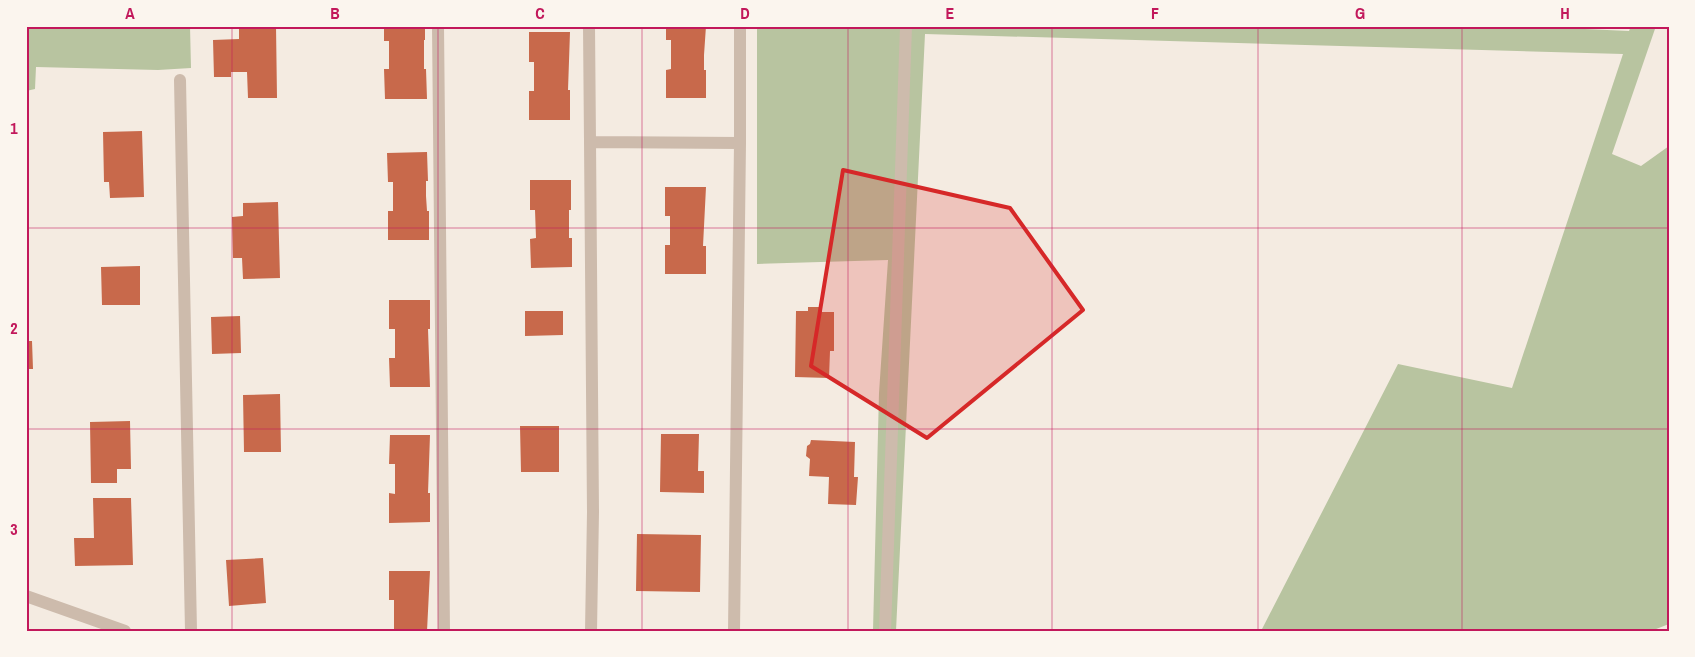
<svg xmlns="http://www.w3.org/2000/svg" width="1695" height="657" viewBox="0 0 1695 657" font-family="'Archivo Narrow',sans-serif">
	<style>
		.green { fill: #b8c4a0 }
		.building { fill: #c8694b }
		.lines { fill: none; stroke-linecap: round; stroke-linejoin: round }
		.lane { stroke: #cdbbac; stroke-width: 12 }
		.street { stroke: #cdbbac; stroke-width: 12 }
		.marked { fill: #d62828; fill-opacity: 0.2; stroke: #d62828; stroke-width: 4; stroke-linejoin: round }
		.grid { fill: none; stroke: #c2185b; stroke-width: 1; stroke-opacity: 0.55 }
		.neatline { fill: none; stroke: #c2185b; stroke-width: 2 }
		.grid-label { font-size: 16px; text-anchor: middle; font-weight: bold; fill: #c2185b }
	</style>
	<rect width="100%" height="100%" fill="#f4ebe1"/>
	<path class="green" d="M26,26H190L191,68L158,70L36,67L35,89L26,91Z
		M757,26H1516L1629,31L1631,26H1656L1612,154L1641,166L1669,146V624L1651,631H1261L1398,364L1512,388L1623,54L925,34L896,631H873L879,393L888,260L757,264Z"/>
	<path class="building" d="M239,26H276L277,98H248L247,72H231V77H214L213,40L239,39Z
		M384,26H425V40H424V69H426L427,99H385L384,69H389V41H384Z
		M666,26H706L704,55V70H706V98H666V70L671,69V40H666Z
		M529,32H570L568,90H570V120H529V91H534V62H529Z
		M142,131L144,197L110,198L109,182H104L103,132Z
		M427,152L428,181H426V196L427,211H429V240H388V211H393V182H388L387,153Z
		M530,180H571V210H569V238H572V267L531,268L530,239L536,238L535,210H530Z
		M665,187H706L703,246H706V274H665V245H670V216H665Z
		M278,202L280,278L243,279L242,258H233L232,217L243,216V203Z
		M140,266V305H102L101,267Z
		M389,300H430V329H428L430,387H390L389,358H395V329H389Z
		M808,307H822V312H834V351H830L829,378L795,377L796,311H808Z
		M525,311H563V335L525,336Z
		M240,316L241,353L212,354L211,317Z
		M26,341H32L33,369H26Z
		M280,394L281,452H244L243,395Z
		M130,421L131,469H117V483H91L90,422Z
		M520,426H559V472H521Z
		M661,434H699L698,471H704V493L660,492Z
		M390,435H430L428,493H430V522L389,523V493L395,494V464H389Z
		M811,440L855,442L854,477H858L856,505L828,504L829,477L809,476L810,459L806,456L807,446L810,444Z
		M93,498H131L133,565L75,566L74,538H94Z
		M637,534L701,535L700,592L636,591Z
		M263,558L266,603L229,606L226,560Z
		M389,571H430L427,631H394V600H389Z"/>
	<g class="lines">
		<path class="lane" d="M885,631L906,26"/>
		<path class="street" d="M438,26L444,631
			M589,26L590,142L740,143
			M180,80L191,631
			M590,142L593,512L591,631
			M26,596L125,631
			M734,631L740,143V26"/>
	</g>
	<path class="marked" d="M843,170L1010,208L1083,310L927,438L811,366Z"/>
	<path class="grid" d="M232,26V631M438,26V631M642,26V631M848,26V631M1052,26V631M1258,26V631M1462,26V631M26,228H1669M26,429H1669"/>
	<rect width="1695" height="657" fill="none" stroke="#fbf5ee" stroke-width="55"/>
	<rect x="28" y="28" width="1640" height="602" class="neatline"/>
	<g class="grid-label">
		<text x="130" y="19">A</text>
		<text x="335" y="19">B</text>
		<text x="540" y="19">C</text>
		<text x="745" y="19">D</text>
		<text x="950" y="19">E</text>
		<text x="1155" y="19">F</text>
		<text x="1360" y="19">G</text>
		<text x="1565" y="19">H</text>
		<text x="14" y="134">1</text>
		<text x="14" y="334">2</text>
		<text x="14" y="535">3</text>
	</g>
</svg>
